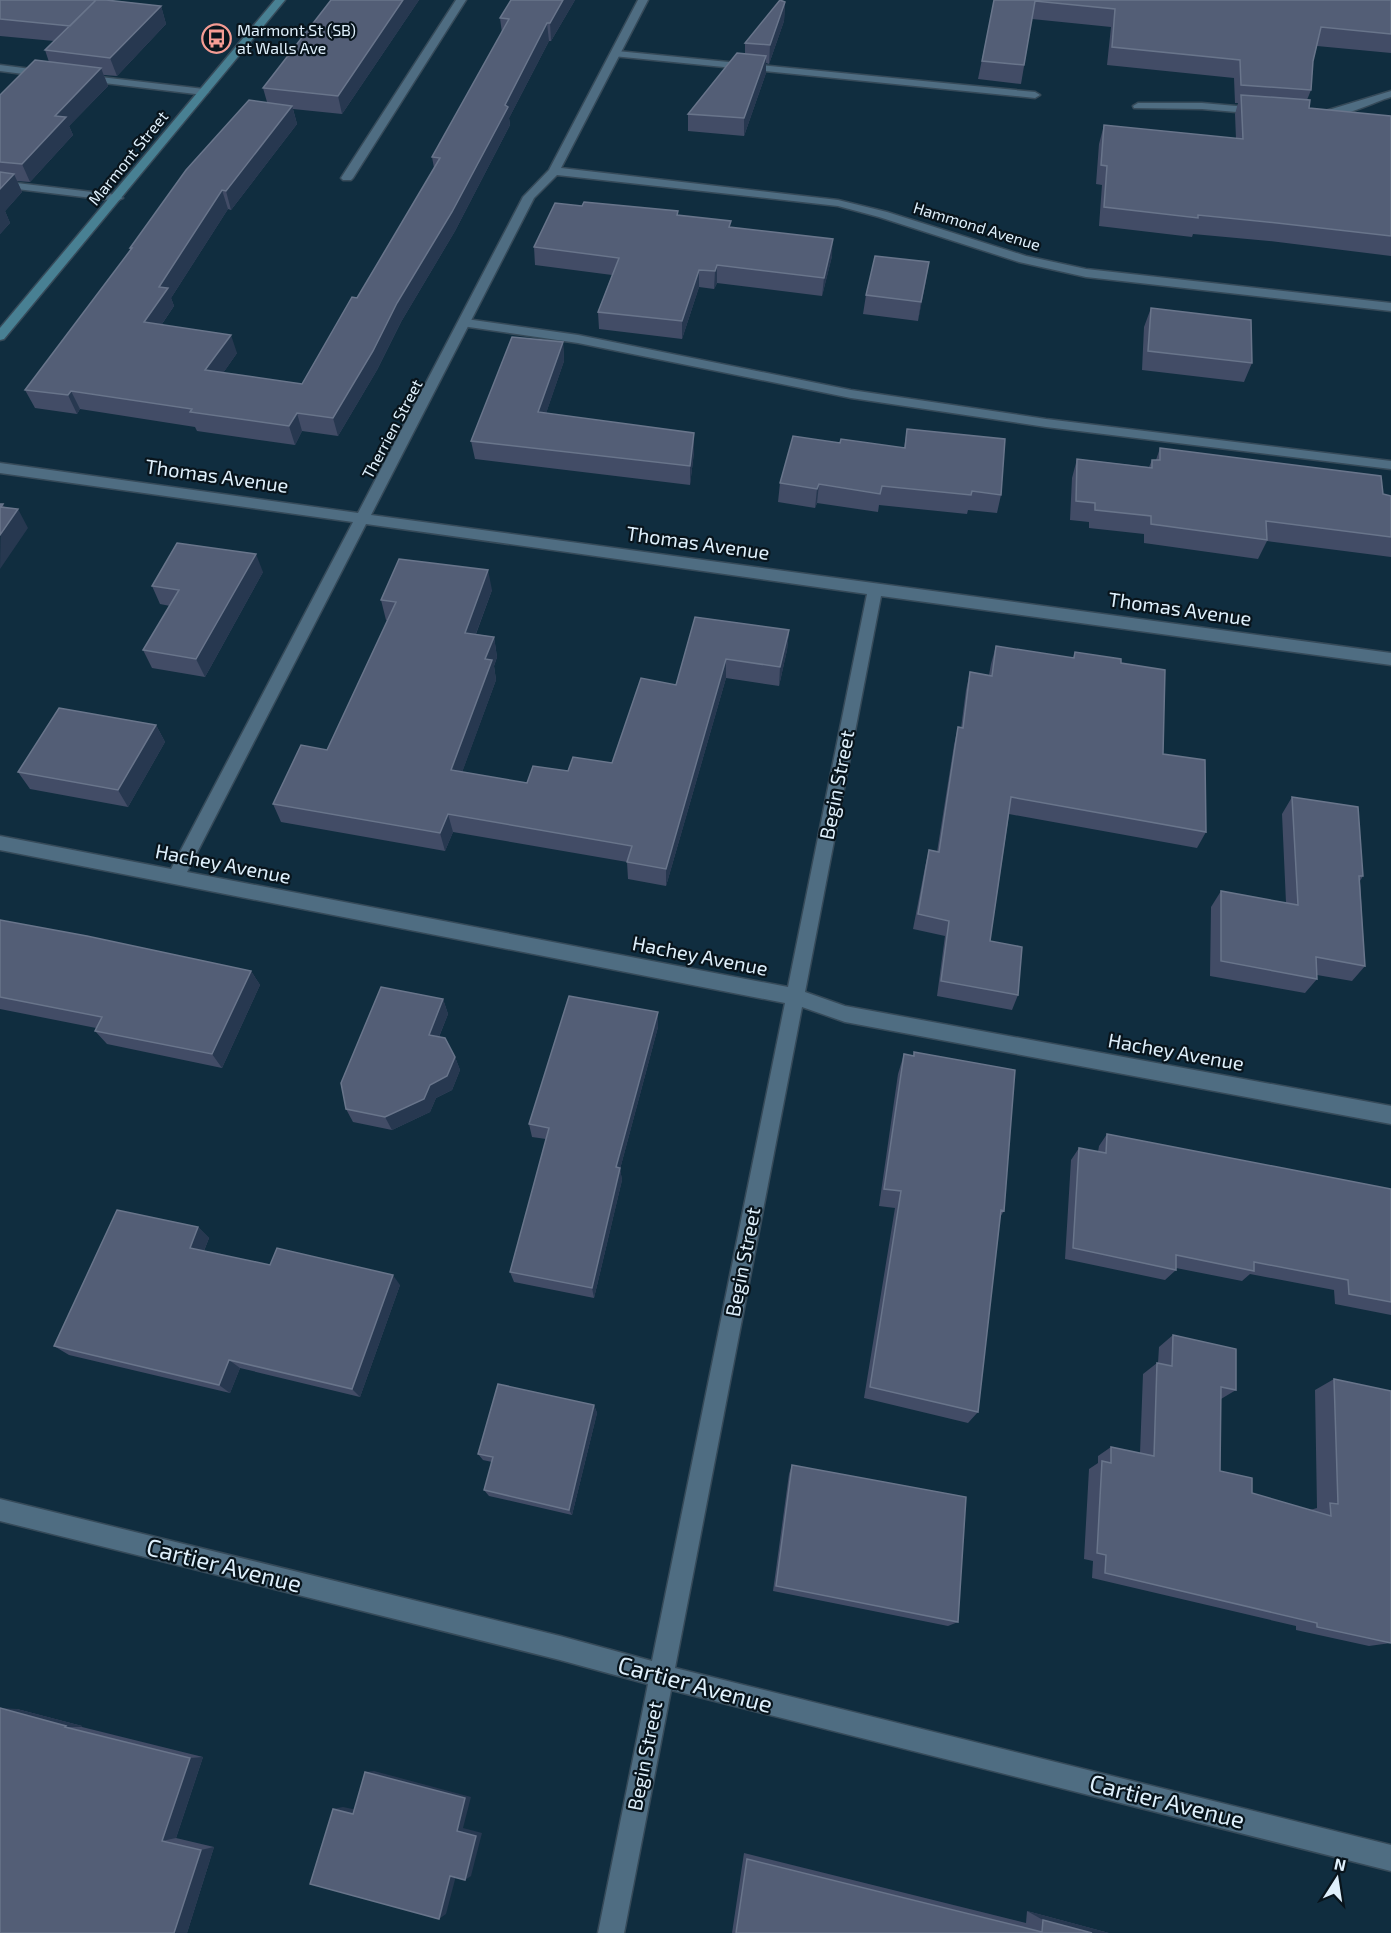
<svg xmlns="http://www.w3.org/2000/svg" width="1391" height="1933" viewBox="0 0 1391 1933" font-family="'Exo 2',sans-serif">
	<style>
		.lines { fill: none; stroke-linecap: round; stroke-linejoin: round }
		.lane-casing { stroke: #364a59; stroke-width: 3 }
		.street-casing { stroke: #364a59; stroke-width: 3 }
		.secondary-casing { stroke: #364a59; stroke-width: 3 }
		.lane { fill: #4f6d82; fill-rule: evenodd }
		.street { fill: #4f6d82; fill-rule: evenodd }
		.secondary { fill: #488093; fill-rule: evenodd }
		.wall { fill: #424c66 }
		.shaded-wall { fill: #273850 }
		.building { fill: #535e76; stroke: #69758b; stroke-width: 1.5 }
		.labels { text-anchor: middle; stroke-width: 4.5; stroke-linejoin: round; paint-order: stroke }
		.far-poi-label { font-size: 16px; fill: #dff0fc; stroke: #08141c; text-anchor: start }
		.far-street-label { font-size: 16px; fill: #dff0fc; stroke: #08141c }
		.street-label { font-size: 20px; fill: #dff0fc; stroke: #08141c }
		.near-street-label { font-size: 24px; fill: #dff0fc; stroke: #08141c }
	</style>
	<rect width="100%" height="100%" fill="#102d3f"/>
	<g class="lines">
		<defs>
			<path id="lane" d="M456,0H466L353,178L351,180H343L341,178Z
				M617,51L1035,92L1040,95L1035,98L613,56L612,54Z
				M0,65L47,71L52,74L47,77L0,71Z
				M83,75L204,89L209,92L204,95L79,80V76Z
				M466,319L578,335L851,390L1046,419L1391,461V469L1046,427L851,398L578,343L462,326L460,323Z"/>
			<path id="street" d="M638,0H648L561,168L838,200L887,212L1026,256L1086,269L1391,303V311L1086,277L1019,262L879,217L838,206L557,175L534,198L371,515L1391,653V665L881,596L805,992L845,1006L1391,1106V1124L845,1022L802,1007L675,1668L1391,1845V1871L671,1690L624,1933H598L648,1684L560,1660L0,1521V1499L560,1636L652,1661L785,1003L0,850V836L171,869L353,522L0,473V463L358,513L523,197L549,170ZM366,524L867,594L788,987L187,872Z
				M1391,91V97C1373,102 1326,126 1312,115Z
				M1138,103H1202L1259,108L1264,111L1259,114L1202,109L1134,108L1133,106Z
				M0,181L117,195L123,198L117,201L0,187Z"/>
			<path id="secondary" d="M275,0H285L4,339L0,340V328Z"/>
		</defs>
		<use href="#lane" class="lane-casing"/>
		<use href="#street" class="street-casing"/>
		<use href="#secondary" class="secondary-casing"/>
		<use href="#lane" class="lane"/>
		<use href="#street" class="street"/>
		<use href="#secondary" class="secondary"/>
	</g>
	<path class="wall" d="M0,0L118,1L161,6L166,24L117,76L104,75L108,86L69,126L73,135L30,182L17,181L22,192L5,211L10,223L0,234V95L49,62L45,50L54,41L0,36Z
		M331,0H419L342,114L293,109L297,124L231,210L228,209L171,298L174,306L162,324L237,353L223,373L302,384L357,298L434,168L432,157L502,33L500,18L511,0H575L551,41H549L509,118L510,125L455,231L401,322L377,370L338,436L302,431L295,445L197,431L195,427L80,409L77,414L35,408L25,390L131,250L130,248L267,102L263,88Z
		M994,0H1391V53L1317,46L1313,61L1311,90L1307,100L1309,108L1391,116V256L1269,241L1193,234L1192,237L1099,226L1102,185L1096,184L1099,144L1104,125L1236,139L1235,114L1238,103H1235L1234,78L1107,65L1111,27L1032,19L1021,84L978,79Z
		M785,2L784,21L769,64L766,63V73L744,136L688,131V114L745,54V43Z
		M582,206L678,211V215L730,227L832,256L822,296L717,283L714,289L699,287L682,339L599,329L598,312L612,275L535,265L534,247Z
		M929,262L918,321L863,314L866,295Z
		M1151,308L1252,363L1244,382L1142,370L1144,327Z
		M563,342L564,361L546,413L694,452L690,485L475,459L471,441Z
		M907,429L1001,495L997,513L968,510L967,514L879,505L878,512L817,503L815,508L778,502L780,483L840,443L904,448Z
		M1160,448L1391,496V557L1267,541L1258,559L1144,543V534L1089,528V522L1070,520L1072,478L1077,459L1149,467L1152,460H1156Z
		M263,572L205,677L152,668L143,650L170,606L160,604L152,586Z
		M492,590L476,634L494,637L497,657L494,666L496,680L462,772L527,783L568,771L612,763L676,685L695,617L789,630L787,650L779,686L726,678L666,886L628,879L627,862L453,832L445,851L281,822L273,804L327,750L388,621L386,620L381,600Z
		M996,646L1073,658L1075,652L1121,663L1163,754L1206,832L1197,848L1009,814L990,941L1018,995L1012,1010L937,996L945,936L913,929L925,867L929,850L937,852L954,745L958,727L961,728L966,690L970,672L989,675L991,664Z
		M156,725L165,742L128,807L30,789L18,772Z
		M1292,797L1363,876L1360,881L1365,966L1352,981L1317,975V979L1305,993L1210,976L1211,907L1221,891L1286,903L1282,814Z
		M0,920L251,971L260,985L222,1068L107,1044L95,1031L96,1028L0,1009Z
		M443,999L448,1014L439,1037L455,1057L460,1070L452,1090L436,1098L430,1112L392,1130L353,1122L346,1109Z
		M658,1012V1027L620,1169L622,1180L594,1298L514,1282L510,1272L546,1139L532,1137L529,1124Z
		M914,1052L1004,1211L1000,1217L978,1412L968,1423L864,1398L895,1208L879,1206L898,1074L904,1054L913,1056Z
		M1107,1134L1391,1189V1315L1335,1304L1334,1290L1250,1274L1242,1281L1176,1268V1270L1165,1280L1065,1259L1071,1160L1079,1148L1098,1152L1099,1146Z
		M198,1227L209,1238L204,1251L270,1265L400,1285L360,1397L240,1368L230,1393L69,1355L54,1346Z
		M1173,1335L1236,1390L1221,1399L1220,1471L1252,1493L1310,1510L1317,1508L1315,1390L1334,1379L1391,1643L1369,1646L1296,1630V1626L1092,1578L1093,1561L1084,1559L1089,1469L1098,1463V1456L1111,1447L1140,1453L1143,1374L1157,1363H1158L1159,1347Z
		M594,1405L597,1413L572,1515L489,1496L484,1490L492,1462L483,1460L478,1454Z
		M792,1465L958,1622L948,1626L773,1591L789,1474Z
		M17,1709L82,1726V1727L203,1757L176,1838L214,1847L187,1933H0Z
		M744,1853L1026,1923L1027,1911L1109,1933H732Z"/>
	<path class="shaded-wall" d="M403,0H419L342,114L338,96Z
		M563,0H575L551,41L550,23Z
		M785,2L784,21L769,64L770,45Z
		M161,6L166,24L117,76L110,58Z
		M547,23L549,41L509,118L510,125L455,231L401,322L377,370L338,436L333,418L505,105Z
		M766,56V73L744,136V118Z
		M101,68L108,86L69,126L73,135L30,182L22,164L55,116Z
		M292,106L297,124L231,210L226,191Z
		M14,174L22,192L5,211L10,223L0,234V189Z
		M222,190L228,209L171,298L174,306L151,340L144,322L159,287Z
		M833,239L832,256L822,296L824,278Z
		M929,262L926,281L918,321L921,302Z
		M717,265V283L714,289L715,271Z
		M699,270V287L682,339V321Z
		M231,335L237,353L212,389L205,370Z
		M563,342L564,361L540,431L538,412Z
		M71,391L80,409L77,414L68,395Z
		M297,413L302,431L295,445L289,426Z
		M694,433V452L690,485V466Z
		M819,484L817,503L815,508L817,489Z
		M3,504L11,519L18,509L28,528L0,569L1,507Z
		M256,554L263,572L205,677L196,659Z
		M488,570L492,590L469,652L465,633Z
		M789,630L787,650L779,686L780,667Z
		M494,637L497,657L494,666L496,680L456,789L451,770L485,659Z
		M726,659V678L666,886V869Z
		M156,725L165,742L128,807L118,790Z
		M448,814L453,832L445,851L440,833Z
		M251,971L260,985L222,1068L212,1054Z
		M443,999L448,1014L434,1049L429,1035Z
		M658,1012V1027L620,1169L622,1180L594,1298L592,1288L616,1167Z
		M455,1057L460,1070L452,1090L436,1098L430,1112L392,1130L385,1117L430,1085Z
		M198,1227L209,1238L201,1258L190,1248Z
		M393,1275L400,1285L360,1397L352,1389Z
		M229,1360L240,1368L230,1393L219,1385Z
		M594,1405L597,1413L572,1515L569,1510Z
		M0,1708L17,1709L82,1726V1727H65Z
		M203,1757L176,1838L162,1841L190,1758Z
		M374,1771L471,1797L463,1828L482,1833L471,1876L465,1880L457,1831L365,1772Z
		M343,1807L362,1811L353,1814L333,1809Z
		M214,1847L187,1933H174L201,1850Z
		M457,1872L446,1914L439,1919L450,1876Z
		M1027,1911L1109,1933H1092L1043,1920Z"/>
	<path class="building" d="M0,0H96L70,26L0,19Z
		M96,0H106L161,6L110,58L45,50Z
		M331,0H403L338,96L263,88Z
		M511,0H563L550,23H547L505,105L508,107L452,212L397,303L373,351L333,418L297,413L289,426L190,412L192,409L71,391L68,395L25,390L132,248H130L186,170L249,100L292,106L226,191L222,190L159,287L168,288L144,322L231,335L205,370L302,384L352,297L357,298L440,158L432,157L509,19L500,18Z
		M780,0L785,2L770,45L745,43Z
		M994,0H1391V34L1321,27L1313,61L1311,90L1241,85L1240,60L1112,47L1115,9L1035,1L1024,65L982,61Z
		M737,53L766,56L744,118L688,114Z
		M35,60L101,68L55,116L66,117L22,164L0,162V95Z
		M1241,95L1310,100L1309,108L1391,116V236L1277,223L1198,215V218L1104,207L1107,166L1101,165L1104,125L1243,139Z
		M0,172L14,174L0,189Z
		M584,202L678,211L677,215L731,221L729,227L833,239L824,278L717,265L715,271L699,270L682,321L598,312L619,258L534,247L555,203L582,206Z
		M875,256L929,262L921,302L866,295Z
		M1151,308L1251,320L1252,363L1148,351Z
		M512,337L563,342L538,412L694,433L690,466L471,441Z
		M907,429L1005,439L1001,495L972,491L971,495L882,486L880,494L819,484L817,489L780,483L793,436L840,443L841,439L905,448Z
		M1160,448L1381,476L1383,494L1391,496V537L1266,521L1267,540L1151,524V516L1095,510V503L1076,501L1077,459L1152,468V460H1160Z
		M0,504H3L1,507L18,509L0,535Z
		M177,543L256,554L196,659L143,650L179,590L152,586Z
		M399,559L488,570L465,633L494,637L485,659L492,660L451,770L527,783L533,766L568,771L573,757L612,763L641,678L676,685L695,617L789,630L780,667L726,659L666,869L627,862L632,846L448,814L440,833L273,804L301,745L327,750L396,602L381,600Z
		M996,646L1074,658L1075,652L1121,659V663L1165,670L1163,754L1205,760L1206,832L1011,797L990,941L1022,947L1018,995L941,981L949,921L918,914L929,850L939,852L958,727L963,728L970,672L992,676Z
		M59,708L156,725L118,790L18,772Z
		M1292,797L1358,807L1363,876H1359L1365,966L1316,957L1317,979L1221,961V891L1298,905Z
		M0,920L87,936L251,971L212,1054L95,1031L102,1017L0,997Z
		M381,987L443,999L429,1035L445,1038L455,1057L447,1076L430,1085L424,1099L385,1117L346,1109L341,1083Z
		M569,996L658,1012L616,1167L620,1168L592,1288L510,1272L549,1128L529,1124Z
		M914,1052L1015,1070L1004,1211L1001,1210L978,1412L870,1387L901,1191L884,1189L904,1054L914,1056Z
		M1107,1134L1391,1189V1302L1349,1294L1348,1280L1254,1262V1271L1176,1255V1270L1073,1248L1079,1148L1106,1153Z
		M117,1210L198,1227L190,1248L270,1265L277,1248L393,1275L352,1389L229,1360L219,1385L54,1346Z
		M1173,1335L1236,1349V1390L1221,1387L1220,1471L1252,1478V1493L1331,1516L1330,1503L1338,1504L1334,1379L1391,1391V1643L1317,1627V1623L1105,1573L1106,1555L1097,1553L1102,1461L1111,1463V1447L1154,1456L1157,1363L1172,1366Z
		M498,1384L594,1405L569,1510L484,1490L493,1457L478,1454Z
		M792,1465L966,1497L958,1622L776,1586Z
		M0,1708L66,1726L65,1727L190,1758L162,1841L201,1850L174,1933H0Z
		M365,1772L465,1798L457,1831L476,1836L465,1880L450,1876L439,1919L310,1884L333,1809L353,1814Z
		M747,1859L1042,1932L1043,1920L1092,1933H736Z"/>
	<defs>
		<symbol id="bus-ring" viewBox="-11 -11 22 22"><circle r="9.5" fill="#08141c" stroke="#f59c94" stroke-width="1.5"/><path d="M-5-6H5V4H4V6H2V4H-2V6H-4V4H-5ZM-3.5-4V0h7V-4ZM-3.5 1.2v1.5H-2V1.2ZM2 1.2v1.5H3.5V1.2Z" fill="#f59c94"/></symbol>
	</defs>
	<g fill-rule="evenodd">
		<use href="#bus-ring" x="200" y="22" width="33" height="33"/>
	</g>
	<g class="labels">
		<g class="far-poi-label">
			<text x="237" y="36">Marmont St (SB)<tspan x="237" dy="18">at Walls Ave</tspan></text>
		</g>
		<g class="far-street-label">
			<text transform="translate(128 158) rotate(-51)" y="6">Marmont Street</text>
			<text transform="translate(977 226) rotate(17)" y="6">Hammond Avenue</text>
			<text transform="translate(392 429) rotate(-62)" y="6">Therrien Street</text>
		</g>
		<g class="street-label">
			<text transform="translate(217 476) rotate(8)" y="7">Thomas Avenue</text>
			<text transform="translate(698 543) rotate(8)" y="7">Thomas Avenue</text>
			<text transform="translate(1180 609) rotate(8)" y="7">Thomas Avenue</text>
			<text transform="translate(837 785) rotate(-79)" y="7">Begin Street</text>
			<text transform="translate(223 864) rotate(11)" y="7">Hachey Avenue</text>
			<text transform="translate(700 956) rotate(11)" y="7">Hachey Avenue</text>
			<text transform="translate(1176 1052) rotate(10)" y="7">Hachey Avenue</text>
			<text transform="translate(743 1262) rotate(-79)" y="7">Begin Street</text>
			<text transform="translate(645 1756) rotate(-79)" y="7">Begin Street</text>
		</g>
		<g class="near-street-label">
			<text transform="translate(224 1566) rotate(14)" y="8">Cartier Avenue</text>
			<text transform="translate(695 1685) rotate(15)" y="8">Cartier Avenue</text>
			<text transform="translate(1167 1802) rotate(14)" y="8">Cartier Avenue</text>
		</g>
	</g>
	<g transform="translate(1337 1879) rotate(12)" stroke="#08141c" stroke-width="4.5" paint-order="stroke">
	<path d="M0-4.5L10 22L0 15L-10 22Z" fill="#dff0fc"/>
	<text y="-9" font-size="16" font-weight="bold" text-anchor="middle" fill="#dff0fc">N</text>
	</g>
</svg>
